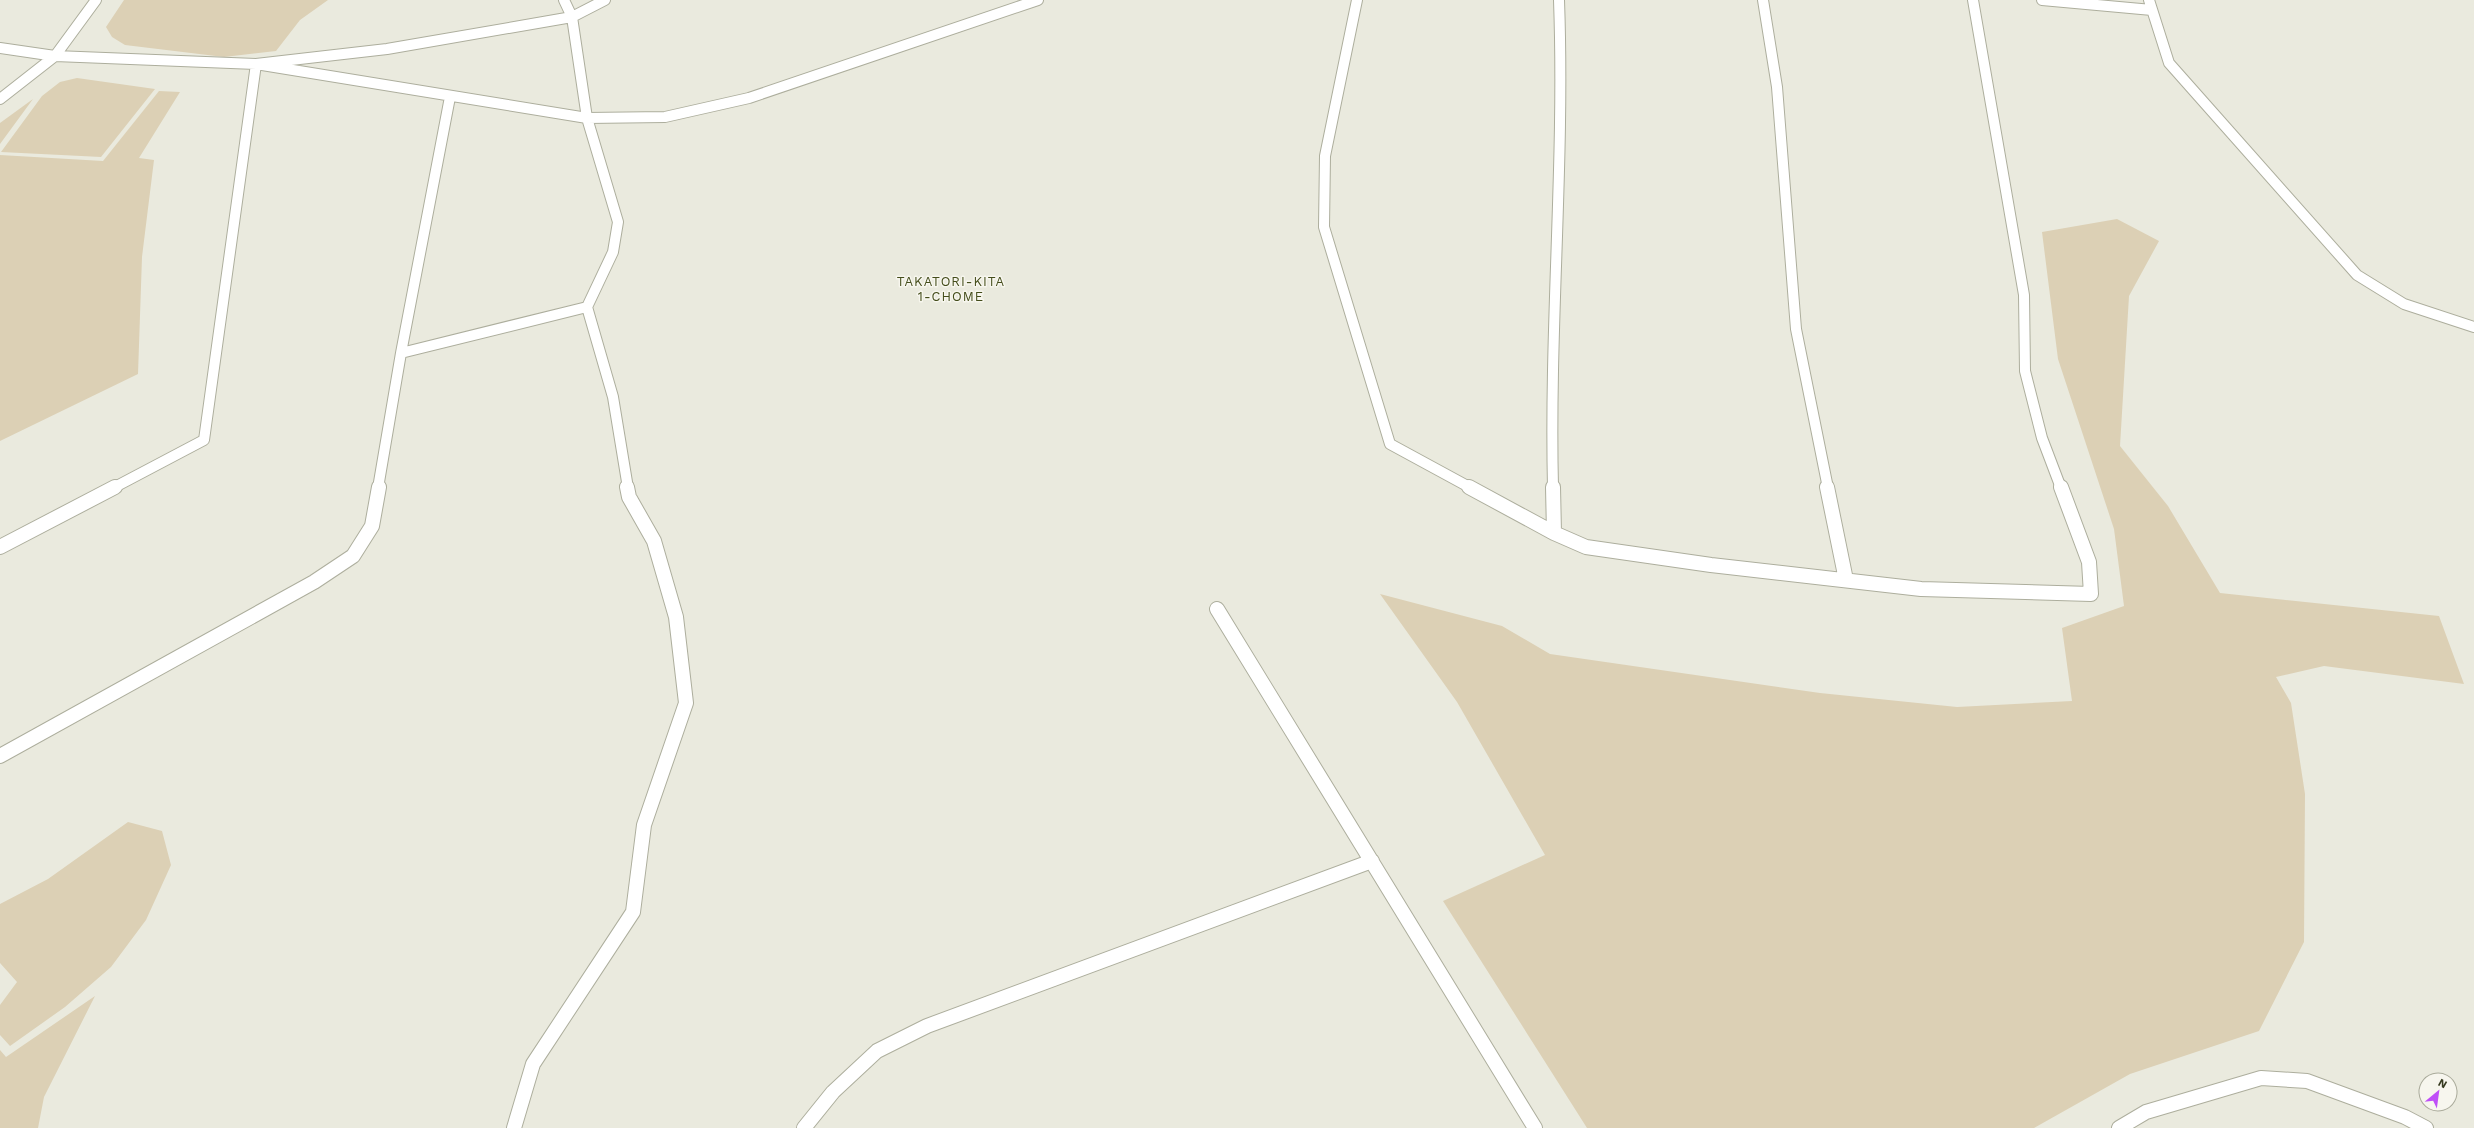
<svg xmlns="http://www.w3.org/2000/svg" width="2474" height="1128" viewBox="0 0 2474 1128" font-family="'Work Sans',sans-serif">
	<style>
		.green { fill: #dcd0b5 }
		.lines { fill: none; stroke-linecap: round; stroke-linejoin: round }
		.minor-far1-casing { stroke: #adae9d; stroke-width: 12 }
		.minor-casing { stroke: #adae9d; stroke-width: 16 }
		.minor-far1 { stroke: #fff; stroke-width: 10 }
		.minor { stroke: #fff; stroke-width: 14 }
		.labels { text-anchor: middle; stroke-width: 3; stroke-linejoin: round; paint-order: stroke }
		.neighbourhood-label { font-size: 13px; letter-spacing: 1px; fill: #434c1a; stroke: #f7f6ee }
	</style>
	<rect width="100%" height="100%" fill="#eaeade"/>
	<path class="green" d="M124,0H328L300,20L276,51L224,57L125,45L112,37L106,27Z
		M77,78L155,89L101,157L1,152L42,96L60,82Z
		M159,91L180,92L139,158L154,160L142,257L138,374L0,441V155L103,161Z
		M33,99L0,144V123Z
		M2117,219L2159,241L2129,296L2120,446L2168,506L2220,593L2439,616L2464,684L2324,666L2276,677L2291,703L2305,794L2304,942L2259,1031L2130,1074L2034,1128H1587L1443,901L1545,855L1457,702L1380,594L1502,626L1550,654L1820,693L1957,707L2072,701L2062,628L2124,606L2114,529L2058,359L2042,232Z
		M128,822L162,831L171,865L146,920L111,967L65,1007L10,1046L0,1035V1005L17,982L0,963V904L48,879Z
		M95,996L44,1097L38,1128H0V1050L6,1057Z"/>
	<g class="lines">
		<defs>
			<path id="minor-far1" d="M564,0L572,17L587,118L618,222L613,252L587,307L613,397L628,488
				M1357,0L1325,156L1324,227L1390,444L1471,488
				M1763,0L1777,87L1796,329L1828,488
				M1973,0L2024,295L2025,371L2042,438L2061,488
				M2042,0L2152,10
				M2149,0L2169,63L2357,275L2404,304L2474,327
				M0,48L55,56L256,64L587,118L665,117L749,98L1038,0
				M0,99L55,56L96,0
				M401,353L587,307
				M113,488L204,440L256,64L387,49L572,17L605,0
				M378,488L401,353L450,97
				M1553,488C1549,325 1565,163 1559,0"/>
			<path id="minor" d="M1469,487L1554,533L1586,547L1711,565L1921,589L2091,594L2089,562L2061,487
				M1553,487L1554,533
				M1827,487L1846,580
				M0,547L115,487
				M1217,609L1535,1128
				M0,756L314,582L353,556L372,526L379,487
				M514,1128L533,1064L633,912L644,825L686,703L676,617L654,541L629,497L627,487
				M804,1128L833,1092L877,1051L927,1026L1372,861
				M2119,1128L2146,1112L2261,1078L2307,1081L2405,1117L2426,1128"/>
		</defs>
		<use href="#minor-far1" class="minor-far1-casing"/>
		<use href="#minor" class="minor-casing"/>
		<use href="#minor-far1" class="minor-far1"/>
		<use href="#minor" class="minor"/>
	</g>
	<g class="labels">
		<g class="neighbourhood-label">
			<text x="951" y="286">TAKATORI-KITA<tspan x="951" dy="15">1-CHOME</tspan></text>
		</g>
	</g>
	<g transform="translate(2438 1092) rotate(29)"><circle r="19" fill="#f7f6ee" stroke="#aaab9b"/>
	<path d="M0-3L7 15L0 10L-7 15Z" fill="#bf4ff7"/>
	<text y="-6" font-size="11" font-weight="bold" text-anchor="middle" fill="#363a1f">N</text>
	</g>
</svg>
